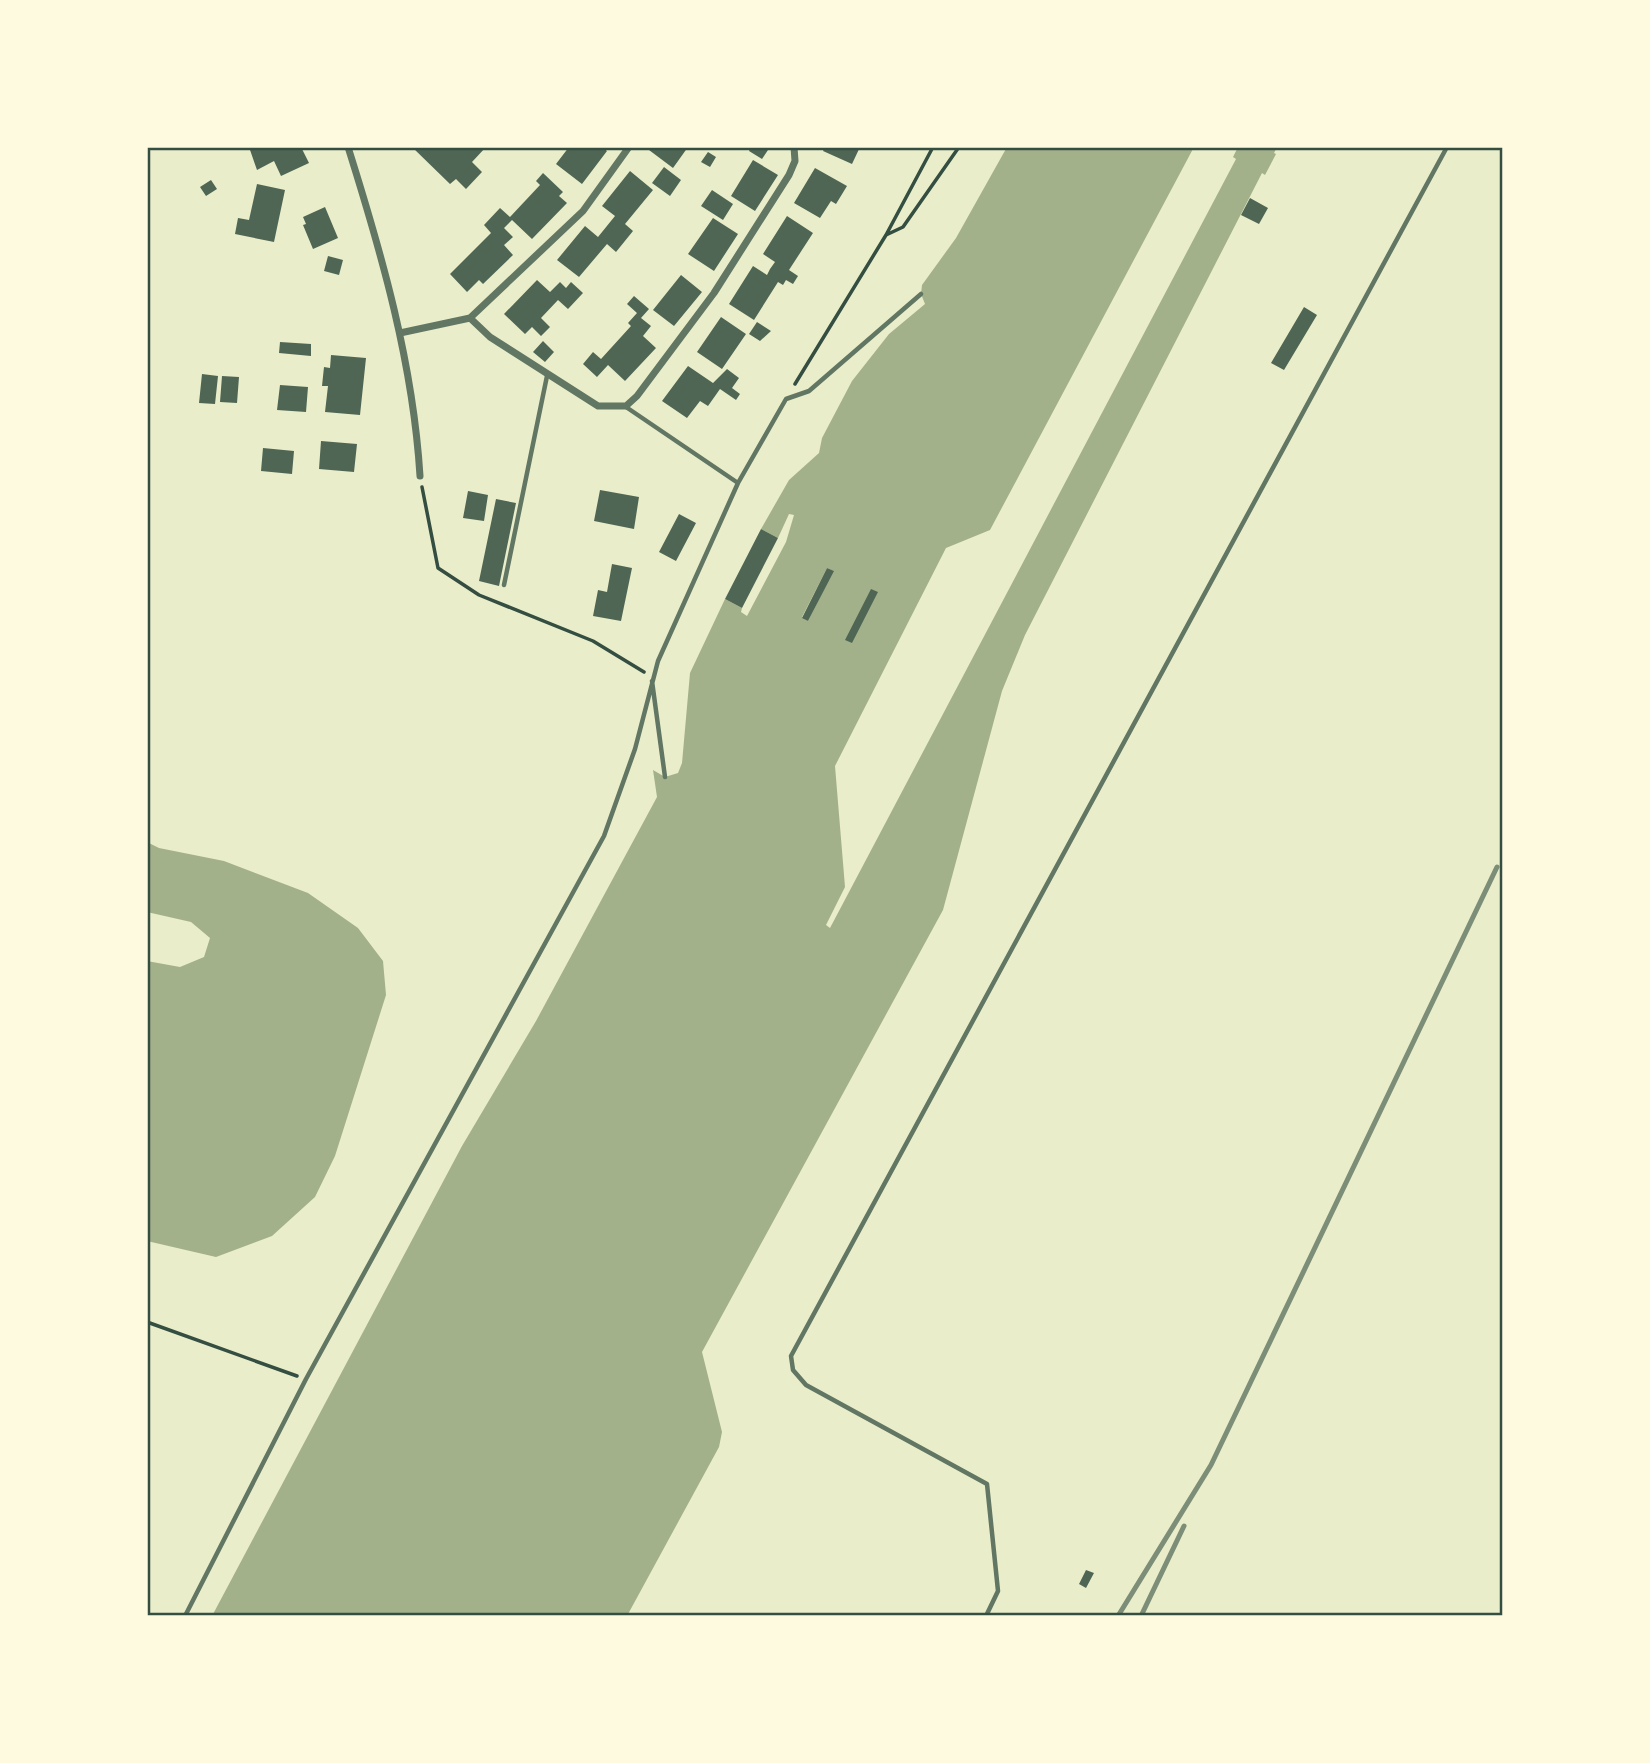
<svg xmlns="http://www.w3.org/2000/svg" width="1650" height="1763" viewBox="0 0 1650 1763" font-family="'Noto Sans',sans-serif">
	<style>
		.water { fill: #a3b18a; fill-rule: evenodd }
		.building { fill: #4f6655 }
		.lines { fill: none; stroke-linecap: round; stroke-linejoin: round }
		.path { stroke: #344e41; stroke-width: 3.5 }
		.service { stroke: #617663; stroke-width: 4.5 }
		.minor { stroke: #617663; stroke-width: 7 }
		.rail { stroke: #7c8e77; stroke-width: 5 }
		.neatline { fill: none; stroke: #344e41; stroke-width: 2.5 }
	</style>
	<rect width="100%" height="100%" fill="#e9edc9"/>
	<path class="water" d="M1007,147H1194L990,530L946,548L835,766L845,887L826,925L830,928L1236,159L1233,157L1238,147H1277L1274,153L1276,154L1265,175L1262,173L1025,635L1002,691L943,910L702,1352L722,1432L719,1447L627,1616H212L462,1146L536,1021L657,797L653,770L665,777L678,773L682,763L690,673L725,599L742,608L741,612L747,616L786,542L794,515L789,514L778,538L761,529L789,480L819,453L822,438L852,381L889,334L925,304L921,294L922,285L956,238ZM827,568L833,571L808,621L802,617Z
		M147,842L159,848L224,861L308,893L358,928L383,961L386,995L335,1156L315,1197L272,1236L216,1257L147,1241V961L180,967L204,957L210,938L191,922L147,912Z"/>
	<path class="building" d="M249,147H301L309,163L281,176L274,161L257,170Z
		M412,147H486L472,162L482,172L466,189L456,179L450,184Z
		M569,147H602L607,151L582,184L556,164Z
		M650,147H688L673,168L649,150Z
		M751,147H764L768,150L762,159L749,151Z
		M825,147H860L852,164L823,151Z
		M708,152L716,157L710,167L701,162Z
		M753,160L778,175L755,211L731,196Z
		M664,167L681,180L670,196L652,183Z
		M815,168L847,186L836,204L831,201L820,218L794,203Z
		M630,171L653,190L625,224L633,231L616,252L607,244L579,277L557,260L585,226L598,237L615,216L602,206Z
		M543,173L563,192L559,196L567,203L532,239L512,220L504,228L513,237L504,245L513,255L483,284L479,280L467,292L450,274L491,233L484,225L500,208L510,217L540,185L536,181Z
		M211,180L217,189L206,196L200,187Z
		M257,184L285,190L274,242L235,234L238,218L249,220Z
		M712,190L733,204L723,220L701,206Z
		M1250,198L1268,208L1259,224L1241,215Z
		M325,207L338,238L313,249L303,225L306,224L303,217Z
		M787,216L813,233L789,270L798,276L793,284L786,280L783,285L778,282L754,320L729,304L753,266L767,275L770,269L775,262L763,254Z
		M713,218L738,234L714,271L688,254Z
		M328,256L343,260L339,275L324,271Z
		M681,275L702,292L674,326L653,310Z
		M537,280L550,292L560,282L566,288L571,282L583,293L568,309L558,300L541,318L550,327L541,336L532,327L525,334L504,314Z
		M634,296L649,309L641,318L651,326L643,336L656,348L625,381L608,365L597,377L583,364L593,352L601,359L631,326L628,323L637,313L627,304Z
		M1304,307L1317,315L1284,370L1271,363Z
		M721,317L746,334L722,369L697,352Z
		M757,322L771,331L760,341L749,334Z
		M543,341L554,352L545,362L533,352Z
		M280,342L311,344V356L279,353Z
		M331,355L366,358L360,415L325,412L328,386H322L324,367L330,368Z
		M688,366L713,383L727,369L739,378L732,388L740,394L736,400L720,389L708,406L700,401L687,418L662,401Z
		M202,374L218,376L215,404L199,403Z
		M222,376L239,377L237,403L220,402Z
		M280,385L308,387L306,412L277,410Z
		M321,441L357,444L354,472L319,469Z
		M263,448L294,451L292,474L261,471Z
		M600,490L639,497L634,529L594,521Z
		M468,491L488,495L484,521L463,518Z
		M496,499L516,503L499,586L479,581Z
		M679,514L696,523L676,561L659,552Z
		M761,529L778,538L742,608L725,599Z
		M612,564L632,568L621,621L593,616L598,590L607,592Z
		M827,568L834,571L808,621L802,618Z
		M871,589L878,592L852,643L845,640Z
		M1086,1570L1094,1573L1086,1588L1079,1584Z"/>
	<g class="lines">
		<path class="path" d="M886,235L903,227L959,147
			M795,384L886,235L933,147
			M422,487L438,568L479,595L593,641L644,672
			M147,1322L297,1376"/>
		<path class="service" d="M626,407L738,483
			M504,585L547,376
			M652,681L665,777
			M185,1616L306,1379L604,836L635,749L658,661L738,483L786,399L809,391L921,294
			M986,1616L998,1591L987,1484L806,1385L793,1370L791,1356L1447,147"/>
		<path class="minor" d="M348,147C382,255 413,363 420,476
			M470,318L490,337L598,406H626L637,396L714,293L789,175L795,161L794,147
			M400,333L470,318L583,211L629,147"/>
		<path class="rail" d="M1118,1616L1211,1465L1497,867
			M1141,1616L1184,1526"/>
	</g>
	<rect width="1650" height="1763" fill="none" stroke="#fefae0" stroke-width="298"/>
	<rect x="149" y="149" width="1352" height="1465" class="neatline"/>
</svg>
